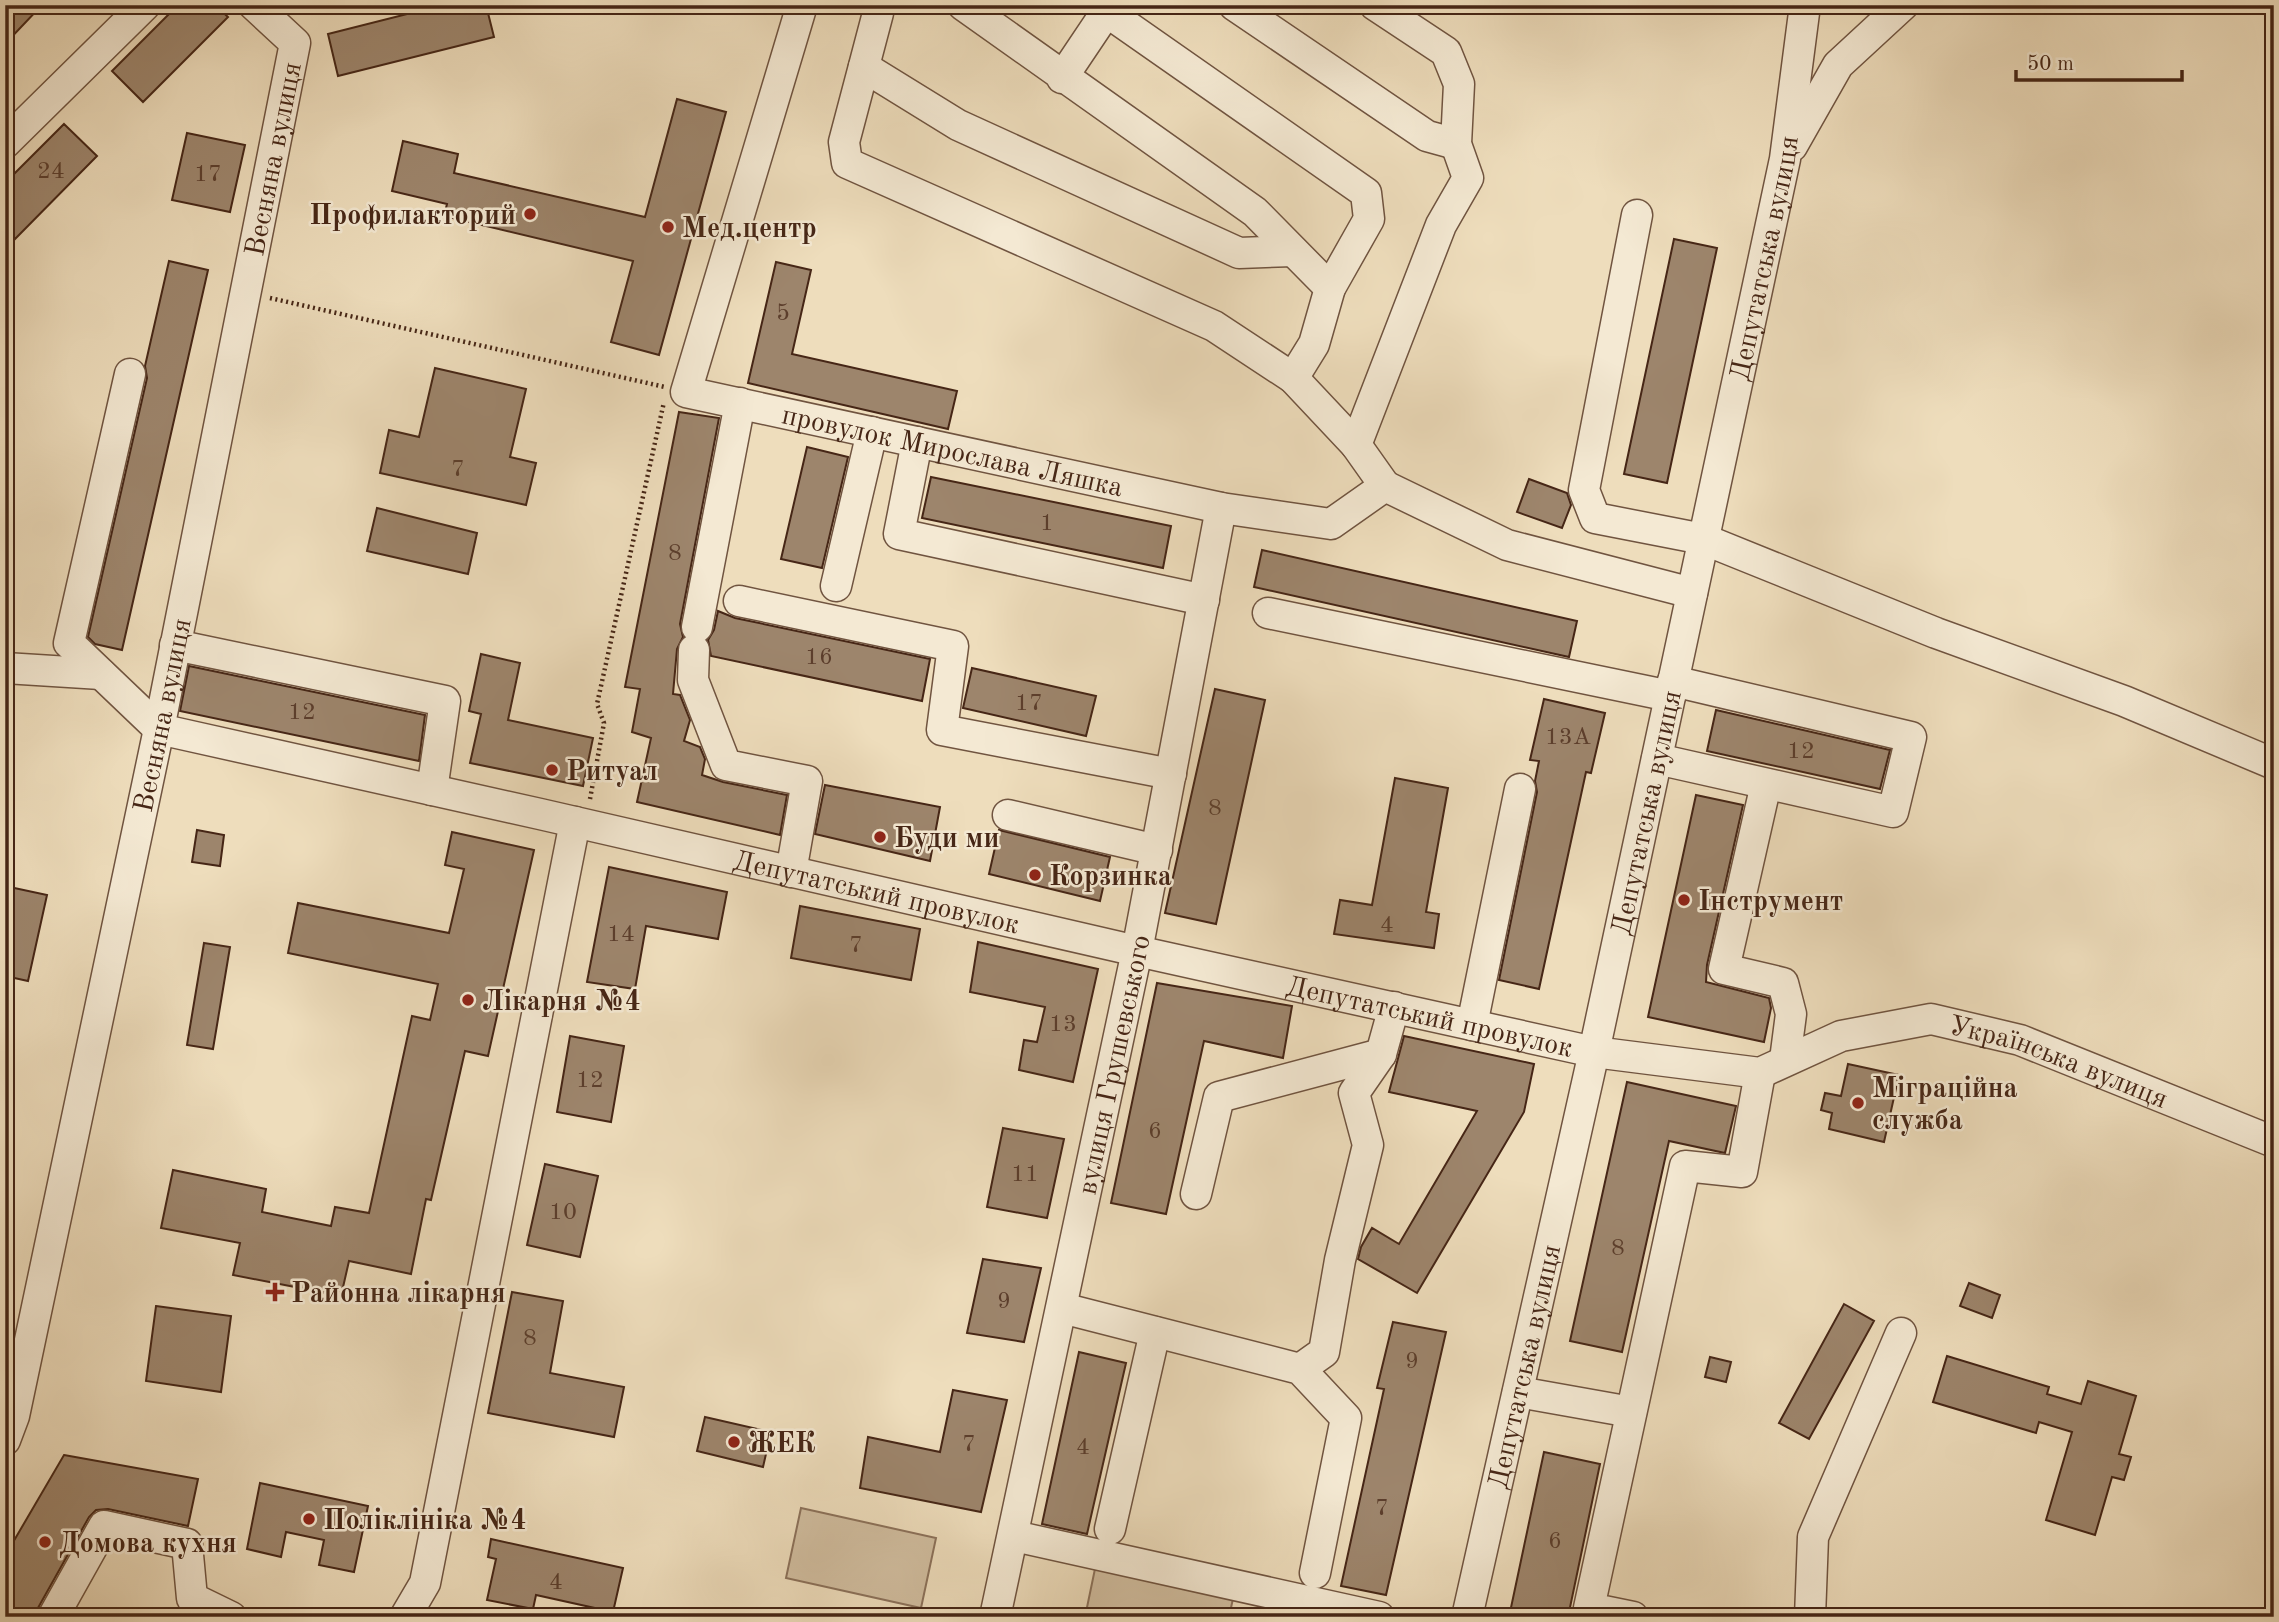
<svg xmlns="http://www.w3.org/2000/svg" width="2279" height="1622" viewBox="0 0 2279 1622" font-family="'Old Standard TT',serif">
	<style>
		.green { fill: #d1bea0; stroke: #8c725b; stroke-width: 2 }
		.building { fill: #9d856c; stroke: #462616; stroke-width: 2 }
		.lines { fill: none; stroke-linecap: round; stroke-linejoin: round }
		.minor-casing { stroke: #705440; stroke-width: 33 }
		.path { stroke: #462616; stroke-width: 4.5; stroke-dasharray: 2 3.5; stroke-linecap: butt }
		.minor { stroke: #f4e9d3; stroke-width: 30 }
		.poi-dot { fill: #8f2418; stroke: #f4e9d3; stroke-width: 2.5 }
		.labels { text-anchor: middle; stroke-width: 5; stroke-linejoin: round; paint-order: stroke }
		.number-label { font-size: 24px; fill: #5c3e2c }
		.street-label { font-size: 28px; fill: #462616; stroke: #f4e9d3 }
		.poi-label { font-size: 28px; font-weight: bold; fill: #462616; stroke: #f4e9d3; text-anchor: start }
	</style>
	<rect width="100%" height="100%" fill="#eeddbc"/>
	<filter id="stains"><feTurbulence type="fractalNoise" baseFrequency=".00286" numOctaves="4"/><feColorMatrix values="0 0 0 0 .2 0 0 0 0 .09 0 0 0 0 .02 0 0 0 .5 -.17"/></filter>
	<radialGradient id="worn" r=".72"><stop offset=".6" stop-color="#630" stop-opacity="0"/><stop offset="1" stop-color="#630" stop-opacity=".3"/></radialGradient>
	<path class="green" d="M801,1508L936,1538L921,1608L786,1578Z
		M1096,1564L1234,1594L1229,1617H1085Z"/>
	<path class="building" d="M5,5H42L5,44Z
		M178,5H215L228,17L143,102L112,71Z
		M431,5H486L494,37L338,76L328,34L431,8Z
		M677,99L726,112L659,355L611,342L633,261L444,216L447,204L392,191L403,141L458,154L454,173L645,217Z
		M64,124L97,156L15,239L5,229V183Z
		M187,133L245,145L230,212L172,200Z
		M1674,239L1717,248L1667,483L1624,474Z
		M169,261L208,270L122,650L95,644L88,637L147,378L145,366Z
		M776,262L811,270L792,354L957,391L948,429L748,383Z
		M435,368L526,389L510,457L536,463L526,505L380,473L389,430L419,437Z
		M679,412L719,418L680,624L683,637L677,649L673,694L680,695L690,720L684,741L700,747L705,759L702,775L723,782L787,795L780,835L637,802L651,738L632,732L640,689L625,687Z
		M807,447L848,457L822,568L781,559Z
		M931,477L1171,526L1163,568L922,518Z
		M1529,479L1567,493L1571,505L1562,528L1517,512Z
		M377,508L477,533L468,574L367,551Z
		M1262,550L1577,621L1569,657L1254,587Z
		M718,611L735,618L930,659L922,701L711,656L708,640L714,630Z
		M481,654L520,663L508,720L593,738L583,786L470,763L481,714L469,711Z
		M189,666L425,715L419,761L180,711Z
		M972,668L1096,696L1086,736L963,708Z
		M1215,689L1265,700L1216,924L1165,913Z
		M1544,699L1605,713L1591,773L1586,772L1539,989L1499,980L1537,792L1535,781L1539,761L1530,760Z
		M1716,710L1890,750L1880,789L1707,751Z
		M1395,778L1448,788L1426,912L1439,914L1434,948L1334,934L1340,900L1372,905Z
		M825,785L940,807L930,861L815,834Z
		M1696,795L1743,805L1707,965L1706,982L1769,998L1771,1008L1764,1042L1648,1017Z
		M197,830L224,835L220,866L192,862Z
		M999,830L1110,857L1100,901L989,874Z
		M452,832L534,850L488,1056L465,1051L431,1200L426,1199L411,1274L349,1261L341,1296L233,1275L240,1243L161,1228L173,1170L266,1189L262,1212L331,1226L335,1207L369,1213L412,1016L430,1020L438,984L288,953L298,903L449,933L464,869L445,865Z
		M609,867L727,892L718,939L646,926L635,989L587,982Z
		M5,886L47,895L28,981L5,976Z
		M800,906L920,929L911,980L791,958Z
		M978,942L1098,969L1073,1082L1019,1070L1024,1040L1037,1042L1045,1007L970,992Z
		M204,943L230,947L213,1049L187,1045Z
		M1157,983L1292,1006L1283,1058L1204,1041L1166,1214L1111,1203Z
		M570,1036L624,1046L611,1122L557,1112Z
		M1404,1036L1534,1064L1524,1112L1417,1293L1358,1259L1361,1247L1372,1228L1399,1244L1477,1111L1389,1092Z
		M1848,1064L1899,1075L1884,1142L1829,1129L1832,1113L1821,1110L1825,1093L1841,1096Z
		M1627,1082L1736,1106L1725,1153L1669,1141L1622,1352L1570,1341Z
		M1003,1128L1064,1139L1047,1218L987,1207Z
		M545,1164L598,1176L580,1257L527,1245Z
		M983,1259L1041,1268L1024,1342L967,1333Z
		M1969,1283L2000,1295L1992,1318L1960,1306Z
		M512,1292L563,1301L550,1373L624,1387L614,1437L488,1413Z
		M1844,1304L1874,1321L1809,1439L1779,1423Z
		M156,1306L231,1316L221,1392L146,1381Z
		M1393,1322L1446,1332L1386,1595L1341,1586L1384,1389L1377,1388Z
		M1079,1352L1126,1363L1087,1534L1042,1524Z
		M1947,1356L2049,1387L2047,1394L2081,1404L2088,1381L2136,1396L2119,1454L2131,1457L2124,1480L2112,1477L2095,1535L2046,1520L2072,1432L2039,1422L2036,1433L1933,1402Z
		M1710,1357L1731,1362L1726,1382L1705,1377Z
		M953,1390L1007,1400L981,1512L860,1488L868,1437L940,1452Z
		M705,1417L771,1432L763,1467L697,1451Z
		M1544,1452L1600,1464L1568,1617H1509Z
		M64,1455L198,1479L188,1526L108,1509L96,1510L89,1517L38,1608L35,1617H5V1556Z
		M260,1483L368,1506L354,1572L319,1565L324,1540L286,1532L281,1557L247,1549Z
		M491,1539L623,1568L613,1612L536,1595L533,1609L487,1600L496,1559L488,1557Z"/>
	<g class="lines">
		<defs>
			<g id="minor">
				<path id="s1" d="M802,5L686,392L1221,508L1331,524L1385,486L1507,545L1692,593"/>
				<path d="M963,5L1255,212L1330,288"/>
				<path d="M1097,5L1366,193L1369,219L1330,288L1314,344L1293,378"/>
				<path d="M1234,5L1427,136L1456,144"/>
				<path d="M878,13L844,142L847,163L1214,326L1293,378L1356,445L1385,486"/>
				<path d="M864,67L958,125L1239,253L1293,251"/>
				<path d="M1062,78L1111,5"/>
				<path d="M5,143L145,5"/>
				<path d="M1792,146L1838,65L1903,5"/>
				<path d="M1637,215L1584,490L1595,518L1703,539L1936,633L2124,701L2274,764"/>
				<path id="s2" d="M130,374L69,643L159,729L540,814L1137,951L1594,1052L1760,1073L1841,1036L1931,1019L2020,1040L2274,1142"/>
				<path d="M917,442L899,534L1204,600"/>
				<path d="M1356,445L1441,225L1468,178L1456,144L1459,84L1446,52L1375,5"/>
				<path d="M836,586L872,432"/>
				<path d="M739,601L953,646L942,730L1171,774"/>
				<path d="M1268,613L1670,696"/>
				<path d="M697,627L740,403"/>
				<path d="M175,645L445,701L432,790"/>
				<path d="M694,650L693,680L726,765L807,781L791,872"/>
				<path d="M5,668L101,674"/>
				<path d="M1657,759L1893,812L1911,737L1673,681"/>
				<path d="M1766,784L1724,969L1783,983L1791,1014L1785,1060"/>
				<path d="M1008,815L1157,850"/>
				<path d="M1472,1025L1520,789"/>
				<path d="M1196,1194L1219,1097L1381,1054L1394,1007"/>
				<path d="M1062,1308L1300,1369L1346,1418L1315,1573"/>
				<path d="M1300,1369L1324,1352L1340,1260L1368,1145L1354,1093L1381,1054"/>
				<path d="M1518,1392L1631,1412"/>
				<path id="s3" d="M5,1440L14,1416L159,729L295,43L254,5"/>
				<path d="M1110,1529L1155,1332"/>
				<path d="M1014,1536L1379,1617"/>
				<path d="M53,1617L104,1526L187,1544L192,1598L231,1617"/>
				<path d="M405,1617L425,1583L575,822"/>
				<path id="s4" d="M995,1617L1137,951L1221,508"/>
				<path id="s5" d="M1467,1617L1594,1052L1785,159L1805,5"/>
				<path d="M1633,1617L1589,1608L1685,1166L1742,1172L1760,1073"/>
				<path d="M1810,1617L1813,1537L1901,1333"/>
			</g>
		</defs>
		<use href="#minor" class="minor-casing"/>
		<path class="path" d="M270,298L665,387
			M590,799L604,723L597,704L664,402"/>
		<use href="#minor" class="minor"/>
	</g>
	<g class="poi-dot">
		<circle cx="530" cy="214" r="7"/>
		<circle cx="668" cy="227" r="7"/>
		<circle cx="552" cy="770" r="7"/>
		<circle cx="880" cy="837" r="7"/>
		<circle cx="1035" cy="875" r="7"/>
		<circle cx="1684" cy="900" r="7"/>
		<circle cx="468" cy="1000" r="7"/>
		<circle cx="1858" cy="1103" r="7"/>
		<path d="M271.5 1281.5h7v7h7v7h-7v7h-7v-7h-7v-7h7z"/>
		<circle cx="734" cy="1442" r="7"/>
		<circle cx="309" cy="1519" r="7"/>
		<circle cx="45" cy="1542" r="7"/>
	</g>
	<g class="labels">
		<g class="number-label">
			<text x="51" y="178">24</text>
			<text x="208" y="181">17</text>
			<text x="783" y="320">5</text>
			<text x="458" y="476">7</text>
			<text x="1047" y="530">1</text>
			<text x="675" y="560">8</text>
			<text x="819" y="664">16</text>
			<text x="1029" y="710">17</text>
			<text x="302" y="719">12</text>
			<text x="1568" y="744">13А</text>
			<text x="1801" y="758">12</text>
			<text x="1215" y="815">8</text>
			<text x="1387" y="932">4</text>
			<text x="621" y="941">14</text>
			<text x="856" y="952">7</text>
			<text x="1063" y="1031">13</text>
			<text x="590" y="1087">12</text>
			<text x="1155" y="1138">6</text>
			<text x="1025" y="1181">11</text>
			<text x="563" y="1219">10</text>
			<text x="1618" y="1255">8</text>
			<text x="1004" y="1308">9</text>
			<text x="530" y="1345">8</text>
			<text x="1412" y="1368">9</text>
			<text x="969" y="1451">7</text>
			<text x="1083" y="1454">4</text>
			<text x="1382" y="1515">7</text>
			<text x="1555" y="1548">6</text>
			<text x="556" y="1589">4</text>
		</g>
		<g class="street-label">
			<text dy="10" stroke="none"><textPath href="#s3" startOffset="1309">Весняна вулиця</textPath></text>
			<text dy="10" stroke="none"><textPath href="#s5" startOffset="1391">Депутатська вулиця</textPath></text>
			<text dy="10" stroke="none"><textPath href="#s1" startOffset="677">провулок Мирослава Ляшка</textPath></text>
			<text dy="10" stroke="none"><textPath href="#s3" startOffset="742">Весняна вулиця</textPath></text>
			<text dy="10" stroke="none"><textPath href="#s5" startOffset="824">Депутатська вулиця</textPath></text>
			<text dy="10" stroke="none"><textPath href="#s2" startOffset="1136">Депутатський провулок</textPath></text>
			<text dy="10" stroke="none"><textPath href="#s2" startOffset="1703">Депутатський провулок</textPath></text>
			<text dy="10" stroke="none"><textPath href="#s2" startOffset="2354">Українська вулиця</textPath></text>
			<text dy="10" stroke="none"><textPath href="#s4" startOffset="565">вулиця Грушевського</textPath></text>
			<text dy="10" stroke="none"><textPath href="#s5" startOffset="257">Депутатська вулиця</textPath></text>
		</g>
		<g class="poi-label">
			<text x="516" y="224" text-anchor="end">Профилакторий</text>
			<text x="682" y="237">Мед.центр</text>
			<text x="566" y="780">Ритуал</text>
			<text x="894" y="847">Буди ми</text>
			<text x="1049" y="885">Корзинка</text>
			<text x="1698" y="910">Інструмент</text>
			<text x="482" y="1010">Лікарня №4</text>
			<text x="1872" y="1097">Міграційна<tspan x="1872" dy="32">служба</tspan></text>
			<text x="291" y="1302">Районна лікарня</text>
			<text x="748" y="1452">ЖЕК</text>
			<text x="323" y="1529">Поліклініка №4</text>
			<text x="59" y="1552">Домова кухня</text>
		</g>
	</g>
	<rect width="2279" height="1622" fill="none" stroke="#eeddbc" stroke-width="28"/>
	<rect x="7" y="7" width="2265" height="1608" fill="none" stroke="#462616" stroke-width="3.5"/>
	<rect x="14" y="14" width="2251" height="1594" fill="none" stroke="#462616" stroke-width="2"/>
	<path d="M2016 70v10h166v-10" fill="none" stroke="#462616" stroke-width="3.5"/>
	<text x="2027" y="70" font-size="21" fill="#462616" stroke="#f4e9d3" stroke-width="5" paint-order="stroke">50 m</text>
	<rect width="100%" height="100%" filter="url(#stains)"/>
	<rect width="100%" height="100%" fill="url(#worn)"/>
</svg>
